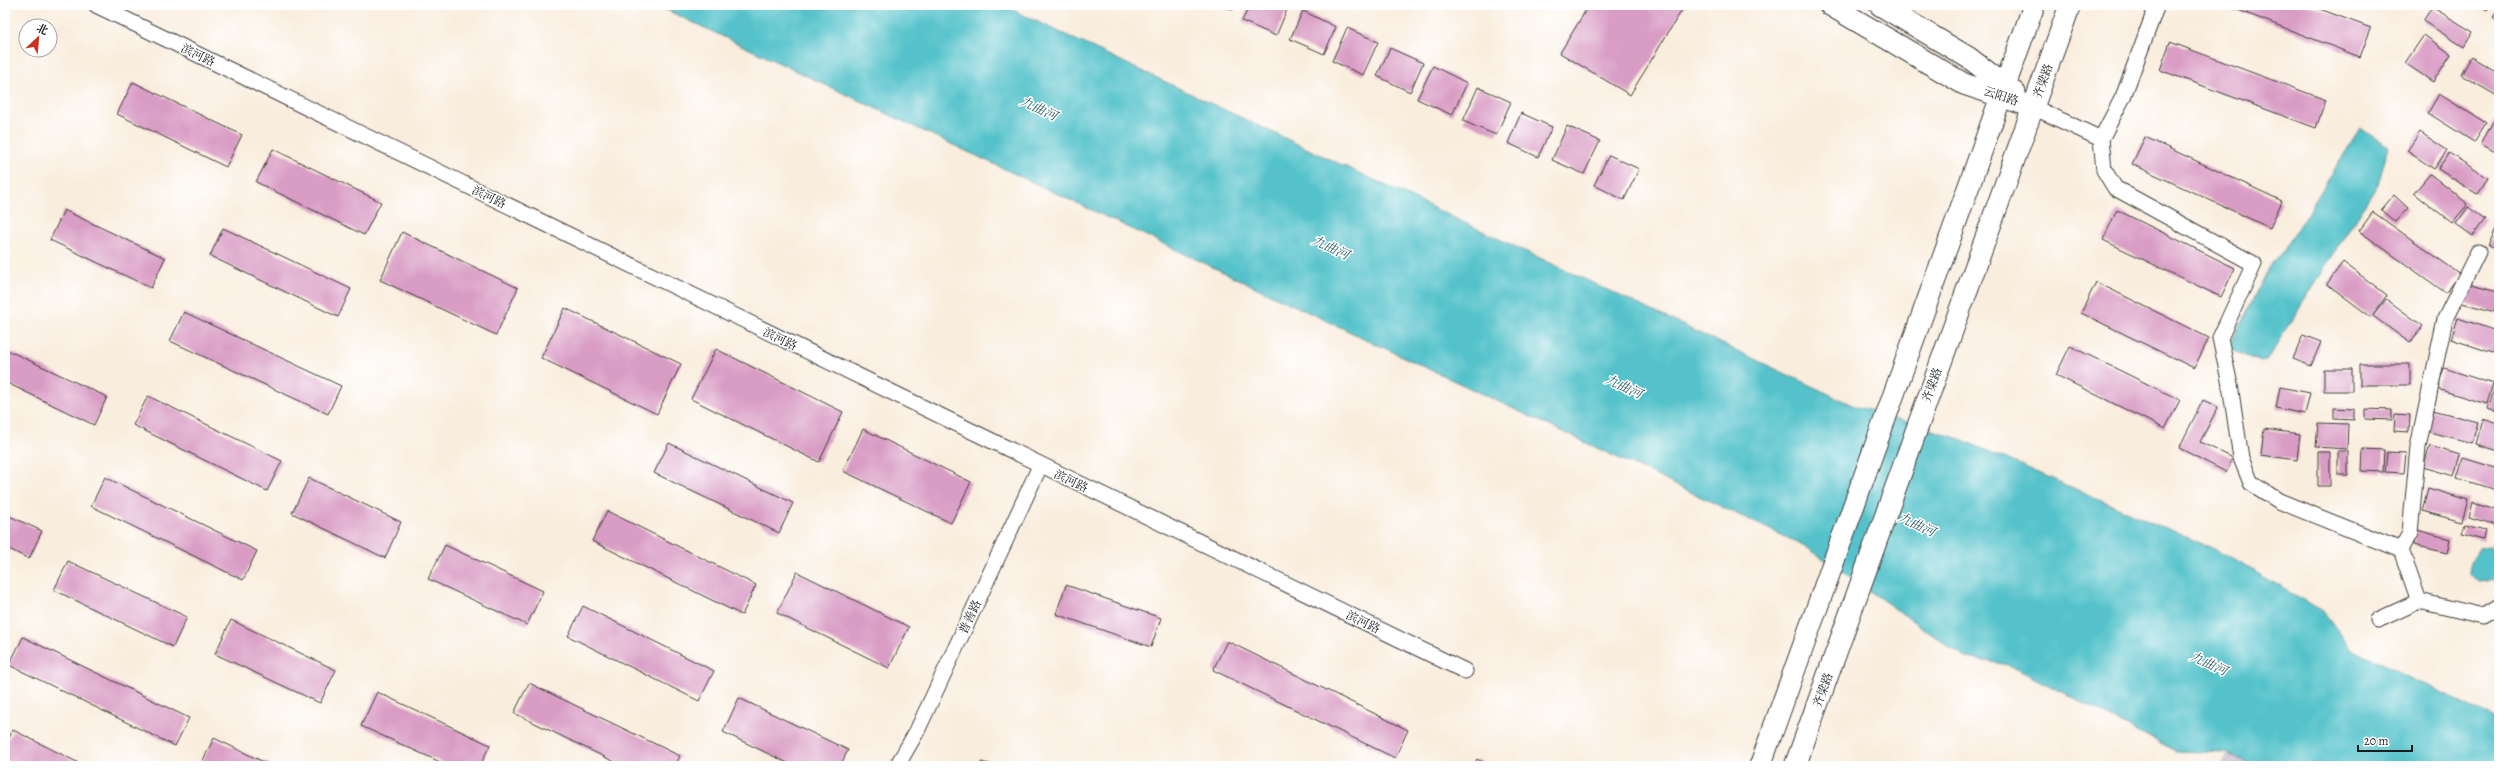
<svg xmlns="http://www.w3.org/2000/svg" width="2504" height="771" viewBox="0 0 2504 771" font-family="Alegreya,'Noto Serif SC',serif">
	<style>
		.industrial { fill: url(#industrial-furrows) }
		.water { fill: #54c2cb; stroke: #386f74 }
		.building { fill: #d99cc4 }
		.lines { fill: none; stroke-linecap: round; stroke-linejoin: round }
		.street-casing { stroke: #3d3b39; stroke-width: 17 }
		.secondary-casing { stroke: #3d3b39; stroke-width: 23 }
		.street { stroke: #fff; stroke-width: 15 }
		.secondary { stroke: #fff; stroke-width: 21 }
		.labels { text-anchor: middle; stroke-width: 3; stroke-linejoin: round; paint-order: stroke }
		.street-label { font-size: 12px; fill: #1c1c1c; stroke: #fff }
		.water-label { font-size: 13px; font-style: italic; fill: #325e62; stroke: #fff }
	</style>
	<defs>
		<pattern id="industrial-furrows" width="10" height="10" patternUnits="userSpaceOnUse"><rect width="10" height="10" fill="#cebed1"/><path d="M-1 1l2-2M0 10L10 0M9 11l2-2" fill="none" stroke="#b0a3b3"/></pattern>
	</defs>
	<rect width="100%" height="100%" fill="#fff"/>
	<filter id="ink" filterUnits="userSpaceOnUse"><feTurbulence type="fractalNoise" baseFrequency=".025" numOctaves="2"/><feDisplacementMap in="SourceGraphic" scale="8" xChannelSelector="R" yChannelSelector="G"/><feConvolveMatrix kernelMatrix="1 2 1 2 8 2 1 2 1" color-interpolation-filters="sRGB"/></filter>
	<filter id="wash" filterUnits="userSpaceOnUse"><feTurbulence type="fractalNoise" baseFrequency=".012" numOctaves="4" result="noise"/><feDisplacementMap in="SourceGraphic" scale="16" xChannelSelector="R" yChannelSelector="G"/><feGaussianBlur stdDeviation="0.9" result="paint"/><feColorMatrix in="noise" values="0 0 0 0 0 0 0 0 0 0 0 0 0 0 0 0 0 1.4 0 .05"/><feComposite in="paint" operator="in"/></filter>
	<g filter="url(#wash)">
		<rect width="100%" height="100%" fill="#f9eddd"/>
		<path class="industrial" d="M2227,753L2256,766H2222Z"/>
		<path class="water" d="M656,5H1002L1852,405L1958,438L2219,551L2323,611L2352,649L2499,720V766H2256L2227,753L2176,751L2009,665L1966,658L1805,546Z
			M2360,129L2389,146L2378,184L2266,361L2261,362L2233,351L2231,343L2269,268L2283,252Z
			M2487,546L2499,547V580L2479,582L2470,573L2471,563L2479,548Z"/>
		<g id="blocks">
			<path class="building" d="M1221,5H1235L1233,10Z
				M1250,5H1289L1276,36L1242,21Z
				M1589,5H1685L1630,95L1560,53Z
				M2225,5H2309L2371,28L2360,57Z
				M2478,5H2489L2487,10Z
				M2432,7L2473,32L2464,47L2423,21Z
				M2499,9V21L2493,17Z
				M1303,11L1336,27L1324,54L1290,39Z
				M1347,28L1378,42L1363,75L1332,61Z
				M2424,35L2451,54L2433,82L2405,63Z
				M2170,42L2326,100L2316,128L2160,70Z
				M1390,48L1423,63L1410,92L1377,76Z
				M2471,57L2499,73V97L2461,75Z
				M1433,66L1467,83L1452,115L1417,99Z
				M133,82L242,135L226,167L117,114Z
				M1478,87L1511,102L1496,135L1463,121Z
				M2439,94L2486,123L2474,142L2428,113Z
				M1521,113L1552,127L1538,157L1508,143Z
				M2494,120L2499,123V154L2481,144Z
				M1567,126L1600,141L1584,174L1552,160Z
				M2420,132L2447,150L2434,169L2407,151Z
				M2145,137L2282,201L2270,228L2132,164Z
				M273,149L381,202L364,235L256,182Z
				M2449,153L2488,178L2477,194L2438,169Z
				M1609,155L1639,169L1624,200L1594,185Z
				M2430,174L2468,204L2452,223L2414,193Z
				M2394,195L2408,208L2395,222L2381,210Z
				M2468,207L2485,219L2473,236L2456,224Z
				M64,210L165,258L151,288L50,240Z
				M2117,210L2235,268L2221,297L2103,240Z
				M2373,212L2460,274L2446,293L2359,231Z
				M2499,222V251L2488,246Z
				M223,228L351,289L338,317L210,256Z
				M402,232L518,288L496,335L380,280Z
				M2343,262L2387,295L2371,317L2327,284Z
				M2096,282L2209,338L2194,368L2081,313Z
				M2468,283L2499,291V313L2462,303Z
				M2386,299L2423,326L2410,343L2373,316Z
				M565,308L681,364L657,414L541,358Z
				M184,312L341,386L328,414L170,341Z
				M2458,318L2499,332L2493,353L2451,339Z
				M2303,335L2321,342L2311,366L2293,359Z
				M2070,346L2180,400L2165,429L2056,375Z
				M5,349L107,397L94,425L5,382Z
				M716,349L843,412L819,462L691,399Z
				M2360,364H2410V385H2360Z
				M2444,368L2493,384L2487,404L2437,389Z
				M2324,369H2352V391H2324Z
				M2280,387L2310,393L2305,414L2276,408Z
				M2495,387L2499,389V413L2488,409Z
				M148,396L282,461L267,491L133,425Z
				M2203,400L2218,407L2200,442L2233,458L2226,472L2179,448Z
				M2334,408L2354,409V420L2334,419Z
				M2365,409L2392,410V420L2365,419Z
				M2433,410L2478,422L2472,443L2427,431Z
				M2395,414L2410,415L2409,432L2394,431Z
				M2483,419L2499,424V451L2476,444Z
				M2318,423L2348,424L2347,449L2316,447Z
				M863,429L971,482L951,523L843,471Z
				M2264,429L2300,434L2297,460L2261,455Z
				M669,443L793,503L779,533L654,473Z
				M2430,446L2460,455L2454,476L2423,467Z
				M2363,449L2384,450L2383,472L2362,471Z
				M2338,451H2348V475H2338Z
				M2318,452H2330V486H2318Z
				M2387,452L2406,453L2404,473L2385,472Z
				M2463,458L2499,469V491L2457,478Z
				M105,477L257,551L243,580L91,506Z
				M309,478L401,522L385,558L292,513Z
				M2428,488L2468,500L2462,522L2422,511Z
				M2473,503L2499,511V526L2469,517Z
				M607,511L756,585L742,615L592,541Z
				M5,514L42,531L29,559L5,547Z
				M2465,525L2485,530L2483,540L2462,534Z
				M2417,530L2450,539L2447,553L2414,545Z
				M445,545L543,591L527,625L428,579Z
				M68,561L187,617L173,647L54,590Z
				M797,572L909,627L889,668L777,613Z
				M1066,585L1161,618L1151,647L1056,614Z
				M583,606L714,671L699,701L568,636Z
				M231,620L336,670L320,703L215,654Z
				M23,637L189,718L175,746L9,665Z
				M1227,641L1408,730L1395,758L1213,670Z
				M529,683L680,756L675,766H623L514,713Z
				M377,692L490,745L480,766H449L361,726Z
				M739,698L848,750L840,766H794L723,732Z
				M13,730L85,766L5,765V746Z
				M214,738L272,766H205L201,764Z
				M1477,759L1490,766H1473Z
				M981,762L994,765V766H981Z"/>
		</g>
	</g>
	<g filter="url(#ink)">
		<use href="#blocks" fill-opacity="0" stroke="#3d3b39" stroke-width="1"/>
		<g class="lines">
			<defs>
				<path id="street" d="M96,5L1465,671
					M2033,107L2101,139L2123,97L2157,5
					M2101,139L2104,170L2115,188L2254,264L2220,338L2230,385L2241,458L2251,483L2279,501L2401,550L2410,533L2418,447L2445,319L2478,252
					M2401,550L2419,601
					M2378,620L2419,601L2483,616L2499,606
					M897,766L917,731L1040,466"/>
				<path id="secondary" d="M1830,5L1964,84L2033,107
					M1880,5L1969,58L2015,93
					M1760,766L2034,5
					M1795,766L2070,5"/>
			</defs>
			<use href="#street" class="street-casing"/>
			<use href="#secondary" class="secondary-casing"/>
			<use href="#street" class="street"/>
			<use href="#secondary" class="secondary"/>
		</g>
	</g>
	<g class="labels">
		<g class="street-label">
			<text transform="translate(198 55) rotate(26)" y="4">滨河路</text>
			<text transform="translate(2043 81) rotate(-70)" y="4">齐梁路</text>
			<text transform="translate(2001 96) rotate(18)" y="4">云阳路</text>
			<text transform="translate(489 197) rotate(26)" y="4">滨河路</text>
			<text transform="translate(780 339) rotate(26)" y="4">滨河路</text>
			<text transform="translate(1932 385) rotate(-70)" y="4">齐梁路</text>
			<text transform="translate(1071 481) rotate(26)" y="4">滨河路</text>
			<text transform="translate(970 617) rotate(-65)" y="4">普善路</text>
			<text transform="translate(1363 622) rotate(26)" y="4">滨河路</text>
			<text transform="translate(1823 690) rotate(-70)" y="4">齐梁路</text>
		</g>
		<g class="water-label">
			<text transform="translate(1039 108) rotate(25)" y="5">九曲河</text>
			<text transform="translate(1331 247) rotate(25)" y="5">九曲河</text>
			<text transform="translate(1624 386) rotate(25)" y="5">九曲河</text>
			<text transform="translate(1917 524) rotate(25)" y="5">九曲河</text>
			<text transform="translate(2209 663) rotate(25)" y="5">九曲河</text>
		</g>
	</g>
	<rect width="2504" height="771" fill="none" stroke="#fff" stroke-width="20"/>
	<g transform="translate(38 38) rotate(26)"><circle r="19" fill="#ffffff" stroke="#a4a4a4"/>
	<path d="M0-3L7 15L0 10L-7 15Z" fill="#c8321e"/>
	<text y="-6" font-size="11" font-weight="bold" text-anchor="middle" fill="#1c1c1c">北</text>
	</g>
	<path d="M2358 745v6h54v-6" fill="none" stroke="#1c1c1c" stroke-width="2"/>
	<text x="2364" y="745" font-size="12" fill="#1c1c1c" stroke="#ffffff" stroke-width="3" paint-order="stroke">20 m</text>
</svg>
